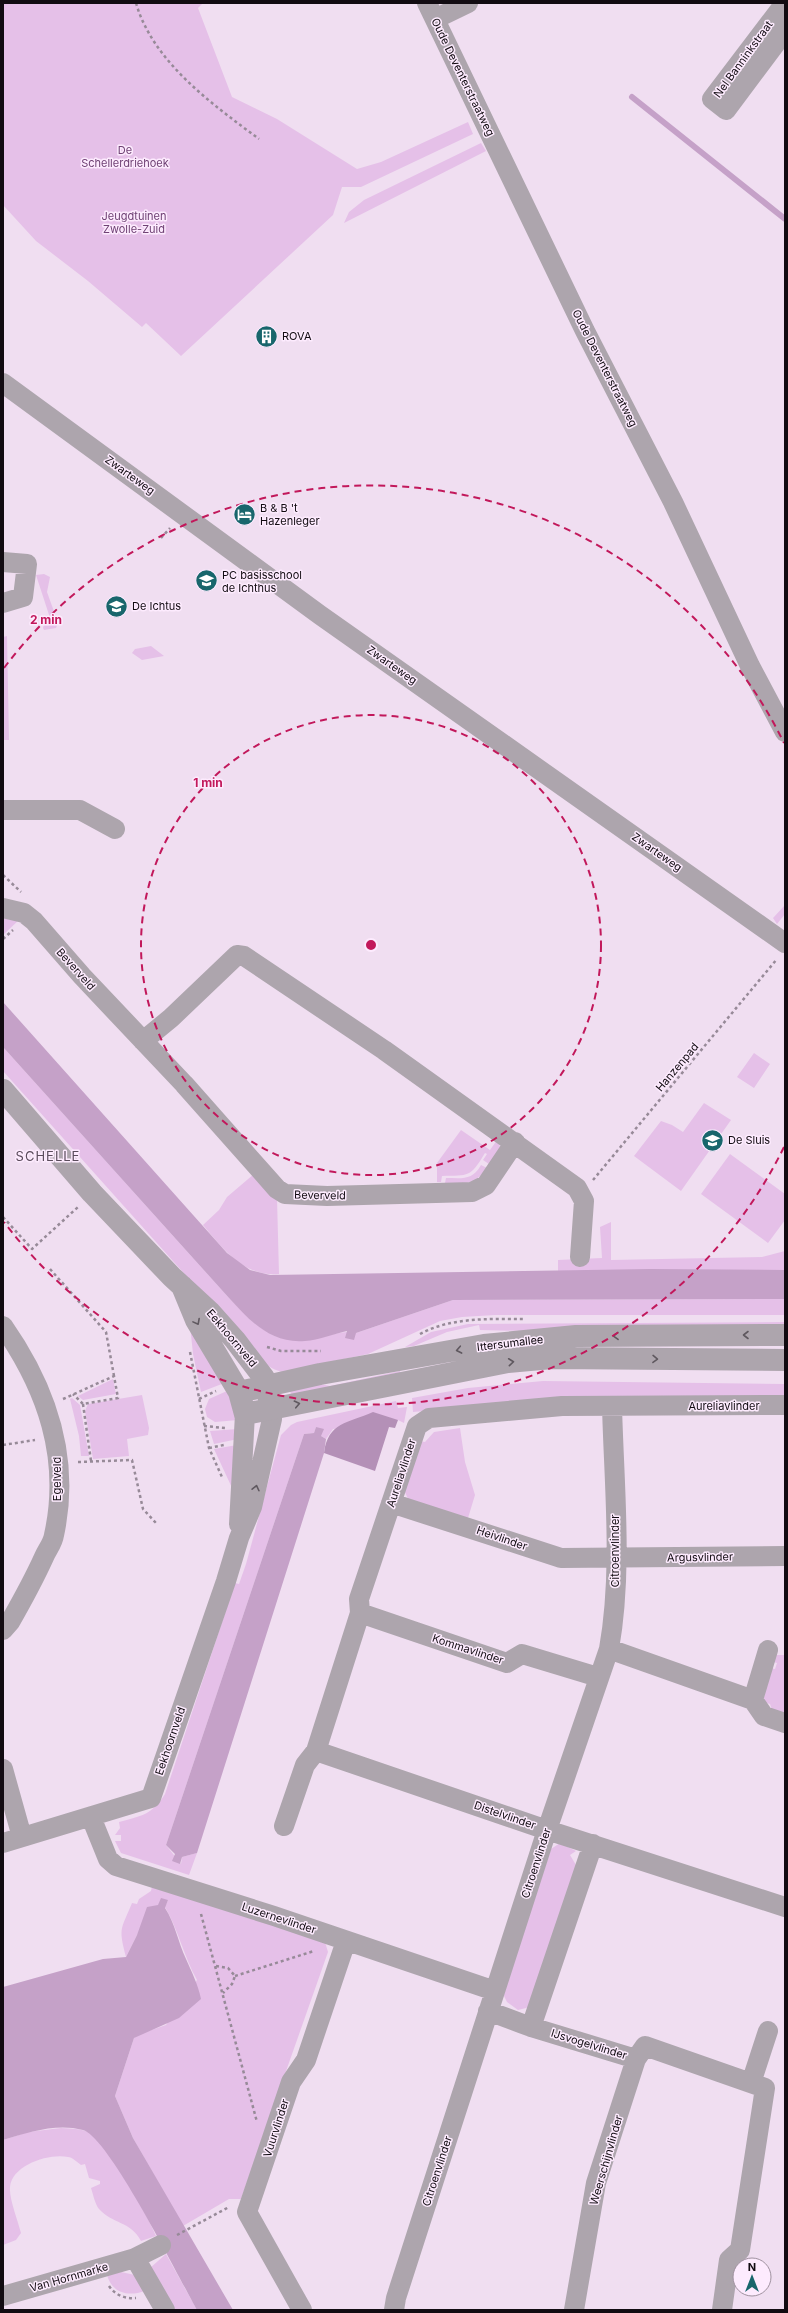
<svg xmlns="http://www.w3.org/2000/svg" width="788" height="2313" viewBox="0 0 788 2313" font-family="Inter,sans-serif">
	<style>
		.green { fill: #e5c0e8 }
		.forest { fill: #b490b7 }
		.water { fill: #c5a1c8 }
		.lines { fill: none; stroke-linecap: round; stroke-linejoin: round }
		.stream { stroke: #c5a1c8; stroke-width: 6 }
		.path { stroke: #978a98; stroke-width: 2.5; stroke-dasharray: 3 3; stroke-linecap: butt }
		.minor { stroke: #ada5ad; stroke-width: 20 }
		.tertiary { stroke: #ada5ad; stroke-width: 22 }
		.oneway { stroke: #5f585f }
		.ring { fill: none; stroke: #c2185b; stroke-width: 2; stroke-dasharray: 7 5 }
		.labels { text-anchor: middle; stroke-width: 3; stroke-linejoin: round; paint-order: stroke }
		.street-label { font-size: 11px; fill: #110b11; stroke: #fdebfe }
		.park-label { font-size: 11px; fill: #6f4174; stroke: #fdebfe }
		.poi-label { font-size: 11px; fill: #110b11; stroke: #fdebfe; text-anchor: start }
		.quarter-label { font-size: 13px; letter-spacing: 1px; fill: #5b4c5c; stroke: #fdebfe }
		.centre { fill: #c2185b; stroke: #fdebfe; stroke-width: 2 }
		.ring-label { font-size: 12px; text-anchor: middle; font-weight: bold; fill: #c2185b; stroke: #fdebfe; stroke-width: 3; stroke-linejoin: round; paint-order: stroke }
	</style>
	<rect width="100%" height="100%" fill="#f0def1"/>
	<path class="green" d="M3,3H203L198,8L232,97L277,119L357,169L381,162L468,122L473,134L361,187H342L333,215L181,356L146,323L142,327L88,281L36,241L3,205Z
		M481,143L486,151L344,223L349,212L364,200Z
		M44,574L50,577L47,592L56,617L61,618L62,622L58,623L56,628L44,630L43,628L44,624L51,621L36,575Z
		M7,636L9,740H3V637Z
		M151,646L164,656L142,660L132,653L135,649Z
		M785,905V914L777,924L773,918Z
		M3,916L20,919L3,935Z
		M3,1047L229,1298C258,1328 276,1348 320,1337C332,1335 344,1330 356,1333L453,1300L785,1299V1315H495L462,1317L440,1321L368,1354L282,1372C271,1369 266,1365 258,1356L3,1071Z
		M754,1053L770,1064L754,1088L737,1077Z
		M704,1103L731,1120L681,1191L634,1156L661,1121L672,1125L683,1132Z
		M461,1130L490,1150L497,1140L501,1142L499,1145L501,1147L489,1164L483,1160L487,1154L485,1153C470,1178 469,1175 442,1176L441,1182H437V1163Z
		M730,1154L785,1194V1220L768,1243L701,1194Z
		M481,1165L487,1168C474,1186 466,1183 445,1183L446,1178C462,1178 472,1181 481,1165Z
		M254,1174L277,1198L279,1274C244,1277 223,1249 203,1225L219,1210L227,1197Z
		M611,1222V1260L762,1257L785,1251V1270L558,1271V1260L602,1258L600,1227Z
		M785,1322V1326L526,1331L480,1330L479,1325L447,1332L414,1346L405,1347L431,1332L468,1324Z
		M190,1325L227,1382L201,1392L193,1354Z
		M400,1371L401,1376L292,1399L289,1386L310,1382L330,1386Z
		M113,1379L116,1394L83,1400L78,1396Z
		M543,1381L785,1384V1397L550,1400L413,1412L412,1398L468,1388Z
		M227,1391L238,1420L215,1422L207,1417L205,1409L209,1399Z
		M142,1395L149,1428L148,1435L127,1439L129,1456L93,1459L85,1411L88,1404Z
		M72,1398L80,1405L89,1456H81L79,1436L70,1399Z
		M396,1401L398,1408L407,1407L404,1423L398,1420L333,1429L326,1439L321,1436L316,1427L314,1433L304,1434L166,1845L181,1864L182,1857L197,1853L189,1875L121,1853L115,1841H121V1835H115L120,1828L119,1822C141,1816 152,1815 165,1794L235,1583L239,1584L246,1564L281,1435L291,1425L297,1422Z
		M460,1428L465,1462L475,1495L468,1518L409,1501L403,1488L419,1441L425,1442L434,1432Z
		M238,1429V1439L214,1444L210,1431Z
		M237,1445L233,1490L214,1449Z
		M775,1655H785V1714L772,1710L770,1704L763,1702L770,1668L775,1669L777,1663L773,1662Z
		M560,1843L576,1851L570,1855L576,1865L530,2007L518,2010L507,2002L503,1994L551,1849Z
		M152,1886L325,1942L328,1952L241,2199H229L183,2226L133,2138L115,2096L134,2038L137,2035L166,2025L197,1980C184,1957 178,1929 165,1907L168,1900C147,1910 136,1938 126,1957C118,1927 121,1930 132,1903L137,1904L139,1899L151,1891Z
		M61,2128C72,2129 84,2128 93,2135C110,2148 148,2215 156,2236L141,2241C131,2221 112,2224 99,2209C95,2204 93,2194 91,2188L100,2184V2181L89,2178L85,2164L81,2165C77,2162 72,2157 68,2157C49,2153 12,2165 10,2187C9,2199 18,2221 21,2233L16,2240L3,2245V2140L28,2132Z
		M166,2254L197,2310H174L150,2268Z
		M121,2272L135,2275L145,2291C128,2297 112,2293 107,2275Z"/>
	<path class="forest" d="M373,1412L398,1420L395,1428L389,1427L375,1471L324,1453C328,1422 348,1423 373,1412Z"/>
	<path class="water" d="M3,1002L227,1253L250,1270L270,1275L650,1269L785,1270V1299L453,1300L356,1333L354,1340L345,1338L347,1331C333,1334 319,1340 305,1341C271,1344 250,1321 229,1298L3,1047Z
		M316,1427L324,1429L321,1436L326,1439L324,1453L197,1853L182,1857L180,1864L172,1861L175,1854L166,1845L304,1434L314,1433Z
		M161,1898L168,1900L165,1908C175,1923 178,1942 186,1959C192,1973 198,1984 201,1999L179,2018L134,2038L115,2096L133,2138L233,2310H197C180,2280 109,2137 83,2130C57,2123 29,2132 3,2140V1987L103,1959L126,1957L137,1935L147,1907L158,1905Z"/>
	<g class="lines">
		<path class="stream" d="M632,97L785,219"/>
		<path class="path" d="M136,3C153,62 212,104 259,139
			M161,538L170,528
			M3,875L21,892
			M3,939L13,930
			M593,1180L777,959
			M3,1217L32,1249L78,1207
			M50,1269L106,1332L114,1376
			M420,1334C451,1317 490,1319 525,1319
			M267,1347L281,1351H321
			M190,1352L209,1448L222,1477
			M63,1399L114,1376L118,1398L83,1404L73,1394
			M199,1399L216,1391
			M83,1404L91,1461
			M204,1426L225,1428
			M3,1445L35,1440
			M209,1448L224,1445
			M78,1462L132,1460L143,1509L156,1523
			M201,1914L257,2122
			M216,1966L228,1968L235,1976L232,1984L223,1993
			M235,1976L314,1951
			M177,2235L229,2207
			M109,2286C115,2295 125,2299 136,2298"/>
		<path class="minor" d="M427,3L585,331L673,502L750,666L785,732
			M785,3L712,99L726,110L785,31
			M435,19L468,3
			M3,383L320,615L785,943
			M3,562L27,564L23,597L3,603
			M3,810H80L115,829
			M3,908L24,913L34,921L82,976L184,1084L277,1189L285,1194L327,1196L472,1192L486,1185L515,1142
			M143,1041L171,1018L237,955L244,956L384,1050L577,1188L584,1201L580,1257
			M3,1326C47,1389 71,1458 54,1535C53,1543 47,1550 44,1557C34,1579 22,1601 10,1622L3,1630
			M391,1503L561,1558L785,1556
			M239,1524L245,1414
			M360,1613L507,1663L522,1654L598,1677
			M609,1649L753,1700L764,1716L785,1723
			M753,1700L768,1650
			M316,1751L547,1830L785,1907
			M3,1769L22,1837
			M91,1817L108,1859L116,1866L274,1916L495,1991
			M284,1826L305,1765L316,1751L360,1613L359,1599L417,1426L429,1418L562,1406L785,1405
			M3,1843L151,1798L226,1581L239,1538L252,1507L272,1419L271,1410
			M488,2011L531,2027L636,2059L645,2046L765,2088L740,2250L729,2260L722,2310
			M531,2027L593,1844
			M751,2083L768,2031
			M135,2258L161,2245
			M3,2296L135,2258L165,2310
			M302,2310L247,2212L291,2082L306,2060L346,1941
			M394,2310L396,2298L547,1830L609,1649C623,1570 614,1486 612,1406
			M574,2310L596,2183L636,2059"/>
		<path class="tertiary" d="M3,1090L92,1193L172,1277L210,1312L235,1340L264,1378L269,1399
			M182,1286L196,1320L239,1392L245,1414L508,1362L552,1358L785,1360
			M239,1392L320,1374L484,1345L576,1336L785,1335"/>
	</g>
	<defs><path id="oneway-chevron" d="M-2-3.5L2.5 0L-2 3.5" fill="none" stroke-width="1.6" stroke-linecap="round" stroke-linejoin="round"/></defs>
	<g class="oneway">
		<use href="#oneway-chevron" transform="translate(197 1322) rotate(62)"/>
		<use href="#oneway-chevron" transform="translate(746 1335) rotate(180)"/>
		<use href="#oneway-chevron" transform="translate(616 1336) rotate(179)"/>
		<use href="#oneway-chevron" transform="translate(459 1350) rotate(169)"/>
		<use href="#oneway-chevron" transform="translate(655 1359) rotate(1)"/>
		<use href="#oneway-chevron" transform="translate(511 1362) rotate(-6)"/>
		<use href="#oneway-chevron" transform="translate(297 1404) rotate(-12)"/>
		<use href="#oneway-chevron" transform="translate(256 1488) rotate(-77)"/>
	</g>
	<g class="ring">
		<circle cx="371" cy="945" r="230"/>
		<path d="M784 1147A460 460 0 0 1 4 1222M4 668A460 460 0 0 1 784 743"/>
	</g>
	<defs>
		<symbol id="building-disc" viewBox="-11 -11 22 22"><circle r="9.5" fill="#18666c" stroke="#fdebfe"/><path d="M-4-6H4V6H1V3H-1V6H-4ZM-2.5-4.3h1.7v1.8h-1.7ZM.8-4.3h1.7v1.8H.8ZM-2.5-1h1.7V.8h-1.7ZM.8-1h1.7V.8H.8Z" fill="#fff"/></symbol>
		<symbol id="hotel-disc" viewBox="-11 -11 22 22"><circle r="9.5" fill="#18666c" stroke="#fdebfe"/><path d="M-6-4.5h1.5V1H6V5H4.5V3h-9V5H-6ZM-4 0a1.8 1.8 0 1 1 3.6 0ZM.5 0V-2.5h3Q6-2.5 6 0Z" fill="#fff"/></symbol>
		<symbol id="school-disc" viewBox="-11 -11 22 22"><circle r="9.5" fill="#18666c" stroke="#fdebfe"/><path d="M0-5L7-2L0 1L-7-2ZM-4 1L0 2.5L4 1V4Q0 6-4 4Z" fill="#fff"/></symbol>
	</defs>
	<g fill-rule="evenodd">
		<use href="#building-disc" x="254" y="324" width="25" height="25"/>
		<use href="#hotel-disc" x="232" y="502" width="25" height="25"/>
		<use href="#school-disc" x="194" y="568" width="25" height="25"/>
		<use href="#school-disc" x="104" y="594" width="25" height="25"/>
		<use href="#school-disc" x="700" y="1128" width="25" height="25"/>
	</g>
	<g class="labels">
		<g class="street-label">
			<text transform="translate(743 59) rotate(-54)" y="4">Nel Banninkstraat</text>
			<text transform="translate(463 77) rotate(64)" y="4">Oude Deventerstraatweg</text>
			<text transform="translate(605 368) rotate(63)" y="4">Oude Deventerstraatweg</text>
			<text transform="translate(130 475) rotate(36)" y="4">Zwarteweg</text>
			<text transform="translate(392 665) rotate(35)" y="4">Zwarteweg</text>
			<text transform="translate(657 852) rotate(35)" y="4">Zwarteweg</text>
			<text transform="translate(76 969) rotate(48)" y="4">Beverveld</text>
			<text transform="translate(677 1067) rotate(-50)" y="4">Hanzenpad</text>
			<text transform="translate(320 1195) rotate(1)" y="4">Beverveld</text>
			<text transform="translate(232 1338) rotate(50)" y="4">Eekhoornveld</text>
			<text transform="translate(510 1343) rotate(-7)" y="4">Ittersumallee</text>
			<text x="724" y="1410">Aureliavlinder</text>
			<text transform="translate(401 1473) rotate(-72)" y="4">Aureliavlinder</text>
			<text transform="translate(57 1479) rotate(-90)" y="4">Egelveld</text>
			<text transform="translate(502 1538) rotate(19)" y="4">Heivlinder</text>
			<text transform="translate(615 1551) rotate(-90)" y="4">Citroenvlinder</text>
			<text transform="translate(700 1557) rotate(-1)" y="4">Argusvlinder</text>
			<text transform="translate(468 1649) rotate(18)" y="4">Kommavlinder</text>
			<text transform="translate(170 1741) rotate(-71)" y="4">Eekhoornveld</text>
			<text transform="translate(505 1815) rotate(19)" y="4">Distelvlinder</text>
			<text transform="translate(536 1863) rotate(-72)" y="4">Citroenvlinder</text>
			<text transform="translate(279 1918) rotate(18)" y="4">Luzernevlinder</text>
			<text transform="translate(589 2044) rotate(17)" y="4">IJsvogelvlinder</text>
			<text transform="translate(276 2128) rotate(-72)" y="4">Vuurvlinder</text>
			<text transform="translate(606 2160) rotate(-74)" y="4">Weerschijnvlinder</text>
			<text transform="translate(437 2171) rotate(-72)" y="4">Citroenvlinder</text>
			<text transform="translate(69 2277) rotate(-16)" y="4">Van Hornmarke</text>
		</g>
		<g class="park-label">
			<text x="125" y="154">De<tspan x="125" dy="13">Schellerdriehoek</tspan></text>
			<text x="134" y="220">Jeugdtuinen<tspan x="134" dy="13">Zwolle-Zuid</tspan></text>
		</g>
		<g class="poi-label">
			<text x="282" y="340">ROVA</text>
			<text x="260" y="512">B &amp; B 't<tspan x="260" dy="13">Hazenleger</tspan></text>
			<text x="222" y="579">PC basisschool<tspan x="222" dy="13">de Ichthus</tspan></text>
			<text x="132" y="610">De Ichtus</text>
			<text x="728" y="1144">De Sluis</text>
		</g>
		<g class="quarter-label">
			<text x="48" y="1161">SCHELLE</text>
		</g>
	</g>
	<circle cx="371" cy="945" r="6" class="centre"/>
	<g class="ring-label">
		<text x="46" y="624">2 min</text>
		<text x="208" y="787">1 min</text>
	</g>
	<rect width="788" height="2313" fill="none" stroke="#110b11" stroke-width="8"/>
	<g transform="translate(752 2277)"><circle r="19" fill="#fdebfe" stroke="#9f919f"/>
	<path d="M0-3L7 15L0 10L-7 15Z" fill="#18666c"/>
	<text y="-6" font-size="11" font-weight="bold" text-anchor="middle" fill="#110b11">N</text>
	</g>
</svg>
